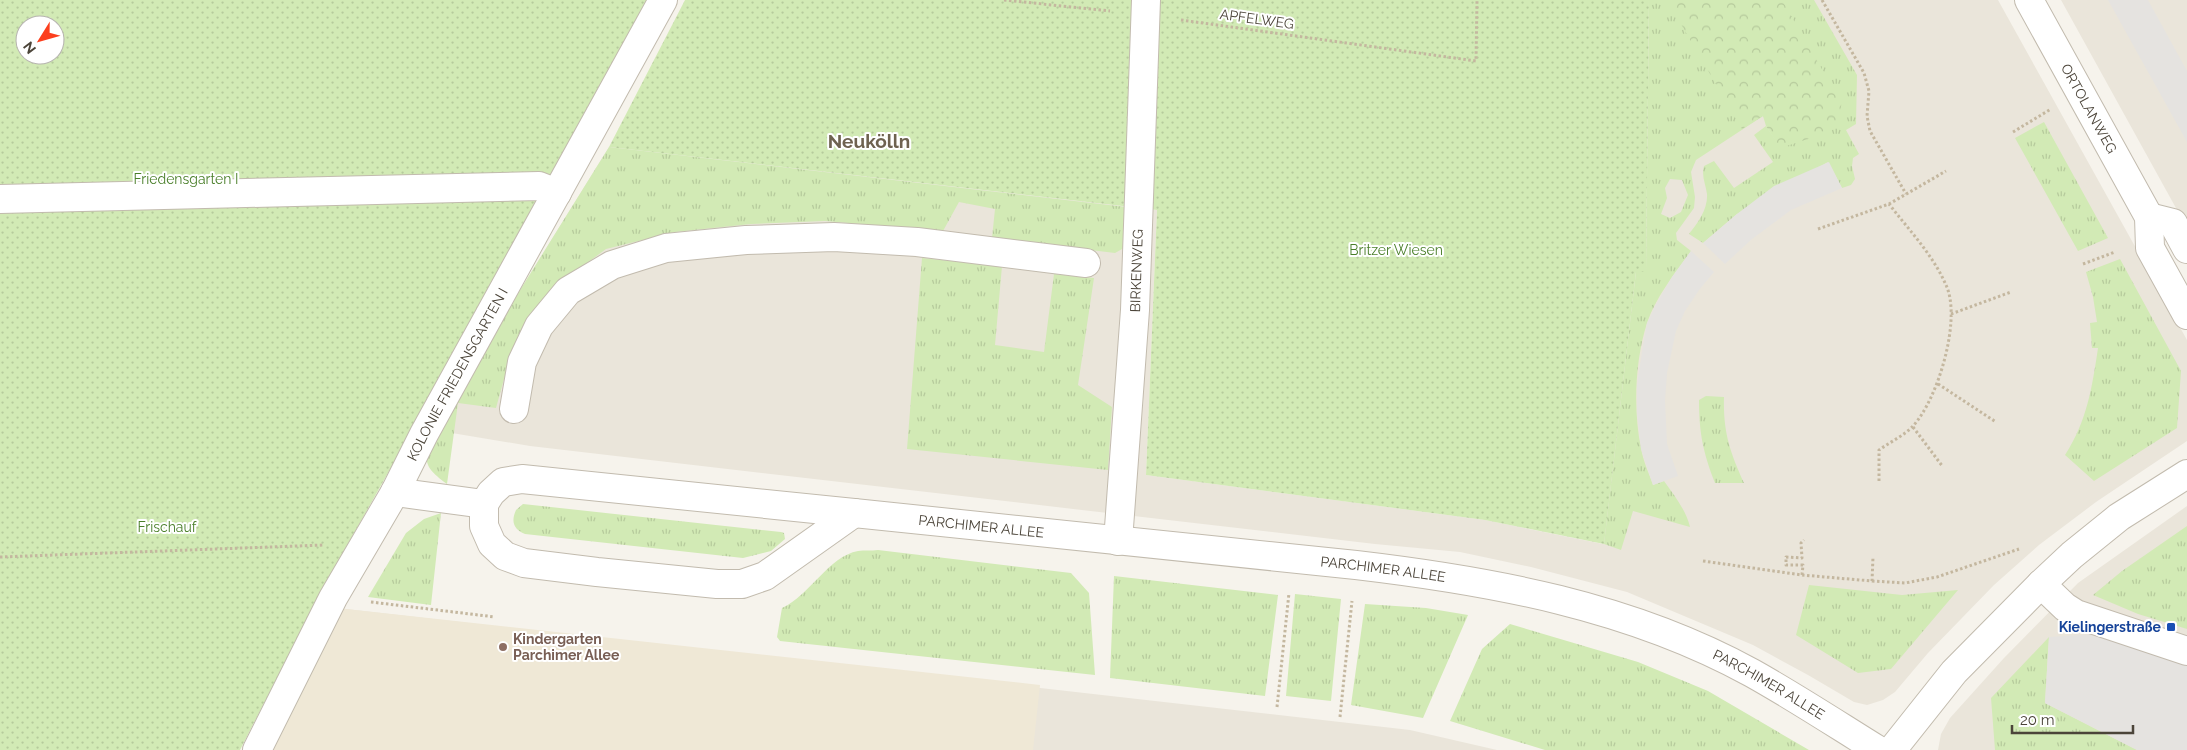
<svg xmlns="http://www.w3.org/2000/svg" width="2187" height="750" viewBox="0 0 2187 750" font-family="Raleway,sans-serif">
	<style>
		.residential { fill: #eae5da }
		.education { fill: #efe8d6 }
		.grass { fill: url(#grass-tufts); fill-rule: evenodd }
		.forest { fill: url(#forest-crowns) }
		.garden { fill: url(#garden-dots); fill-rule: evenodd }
		.parking { fill: #e5e3e0 }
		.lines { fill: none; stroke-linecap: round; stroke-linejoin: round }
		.minor-casing { stroke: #c2bbae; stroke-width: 30 }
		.path { stroke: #c4b79f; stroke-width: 3; stroke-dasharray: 2.5 2.5; stroke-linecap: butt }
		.minor { stroke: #fff; stroke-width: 28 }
		.transit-dot { fill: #1a4fb4; stroke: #fff; stroke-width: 2 }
		.education-dot { fill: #8d6e63; stroke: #fff; stroke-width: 2 }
		.labels { text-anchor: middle; stroke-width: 4; stroke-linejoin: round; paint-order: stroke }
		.street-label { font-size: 14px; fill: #4b4439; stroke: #fff }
		.park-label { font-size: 14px; fill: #4a7f2a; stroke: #fff }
		.transit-label { font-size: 14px; font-weight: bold; fill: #164399; stroke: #fff; text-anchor: end }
		.education-label { font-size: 14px; font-weight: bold; fill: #785e54; stroke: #fff; text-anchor: start }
		.district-label { font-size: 19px; font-weight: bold; fill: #6e6250; stroke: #fff }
	</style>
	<defs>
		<pattern id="grass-tufts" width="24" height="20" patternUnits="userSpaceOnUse" patternTransform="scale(1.25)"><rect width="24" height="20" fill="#d2eab5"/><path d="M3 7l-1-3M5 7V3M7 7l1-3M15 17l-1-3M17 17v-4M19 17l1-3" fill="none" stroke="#b6ca9c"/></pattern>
		<pattern id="forest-crowns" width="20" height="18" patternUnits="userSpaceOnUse" patternTransform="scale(1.25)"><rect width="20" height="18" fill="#d2eab5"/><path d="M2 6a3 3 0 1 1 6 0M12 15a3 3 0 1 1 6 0" fill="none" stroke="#b6ca9c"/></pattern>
		<pattern id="garden-dots" width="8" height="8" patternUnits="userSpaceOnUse" patternTransform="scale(1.25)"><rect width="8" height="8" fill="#d2eab5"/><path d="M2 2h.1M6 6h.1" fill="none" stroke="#b6ca9c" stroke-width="1.8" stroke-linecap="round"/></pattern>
	</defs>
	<rect width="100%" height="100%" fill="#f6f3ec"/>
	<path class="residential" d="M1649,0H1998L2187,340V441L2096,502L2039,545L1994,585L1928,653L1895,692L1883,700L1867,705L1854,702L1808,675L1753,645L1627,592L1531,567L1460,552L1375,544L530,446L434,430L609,147L1157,210L1146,475L1485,520L1603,544L1636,272H1646Z
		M2061,0H2187V228Z
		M2187,506V750H1938L1941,734L1950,718L2004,658L2078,583Z
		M337,608L1410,730L1497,750H267Z"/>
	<path class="education" d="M337,608L1040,685L1033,750H267Z"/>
	<path class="grass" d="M1649,0H1814L1857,75L1856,124L1846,130L1859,154L1853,158L1852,166L1855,179L1851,185L1842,188L1828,162L1737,214L1703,243L1689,234C1698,223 1708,209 1707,194C1706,185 1701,176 1704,166L1714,161L1734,188L1773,162L1754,135L1766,126L1781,148L1763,116L1696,160L1691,172L1695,197L1694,208L1676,233L1677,240L1691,251C1675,273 1656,297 1647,323C1635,361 1633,410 1641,448C1643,461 1649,473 1653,485L1664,481C1674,495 1686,510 1690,527L1633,511L1621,550L1604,544L1636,272H1646ZM1670,179L1682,180L1688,195L1681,212L1670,218L1661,214L1667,198L1665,188Z
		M2044,122L2108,238L2078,251L2015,138Z
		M609,147L1126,207L1124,248L1115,253L992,238L995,209L959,202L943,231L825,221L751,224L675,232L606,249L557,285L512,350L496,408L458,403L447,484C420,464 425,460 433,430Z
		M922,258L1002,266L995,345L1044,352L1054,274L1094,278L1078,385L1112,407L1108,470L907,449Z
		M2120,259L2181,371L2177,428L2094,481L2065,455C2087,421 2092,388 2098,348H2092L2090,323L2097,322L2093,297L2086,272Z
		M1706,396L1724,397C1723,432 1730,452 1744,483H1715C1703,452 1699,433 1699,400Z
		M523,504L781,532L784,533L785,539L771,551L743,558L525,534C513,529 511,521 516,510Z
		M441,513L431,605L368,597L406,533L424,519Z
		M2187,526V629L2138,614L2093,595L2122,571Z
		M878,550L1071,573L1089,593L1095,675L780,641L777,637L782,608C809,596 829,556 858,551C864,550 871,551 878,550Z
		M1114,576L1278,595L1265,696L1110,678Z
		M1809,585L1902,595L1958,590L1891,669L1858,673L1796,635Z
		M1295,594L1341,599L1331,701L1286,696Z
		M1365,604L1426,608L1468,615L1423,718L1351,705Z
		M1510,624L1638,662L1708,691L1809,750H1545L1450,721L1482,649Z
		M2049,637L2045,703L2137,750H1995L1991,698Z"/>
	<path class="forest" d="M1667,0H1782L1827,78L1842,101L1838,123L1824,134L1780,148L1766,126L1763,116L1742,129Z"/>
	<path class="garden" d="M0,0H654L321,592L240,750H0ZM25,25H55V55H25Z
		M685,0H1649L1646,272H1636L1604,544L1485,520L1146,475L1157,210L609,147Z"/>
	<path class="parking" d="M2108,0H2148L2187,71V142Z
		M1829,162L1842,188L1791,210L1752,239L1725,264L1703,243L1737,214L1774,186Z
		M1691,251L1714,272L1699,290L1685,311L1676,331L1667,373L1665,400L1667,444L1678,476L1653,485L1641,449L1637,413V385L1642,352L1647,323L1658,301L1672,277Z
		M2096,634L2187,662V750H2137L2045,703L2049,637Z"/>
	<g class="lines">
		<defs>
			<g id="minor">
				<path id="s1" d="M2029,0L2149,217L2150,248L2187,315"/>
				<path d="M0,199L539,186L557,193"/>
				<path d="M2149,217L2173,223L2187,249"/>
				<path d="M514,409L522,362L539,326L568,291L612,265L666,248L746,240L834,237L917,242L1086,263"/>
				<path d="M522,479L854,513L765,576L742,584H717L597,572L524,563L505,556L492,544L484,526V504L491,493L503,482Z"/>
				<path d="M395,492L484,504"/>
				<path id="s2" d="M854,513L1356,565C1492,581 1630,606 1752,673C1795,697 1836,724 1878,750"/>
				<path id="s3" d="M1118,541L1135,310L1146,0"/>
				<path d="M2041,584L2065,607L2076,614L2187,651"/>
				<path id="s4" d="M257,750L333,598L395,492L424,434L663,0"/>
				<path d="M1892,750L1954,672L2041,584L2072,555L2119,517L2187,474"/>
			</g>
		</defs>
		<use href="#minor" class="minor-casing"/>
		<path class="path" d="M1004,0L1110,11
			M1822,0L1864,73L1869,91L1867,116L1870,131L1906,194
			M1181,20L1476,61L1477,0
			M2013,132L2051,109
			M1818,229L1889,204L1946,171
			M2083,264L2115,252
			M1951,314L2011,292
			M1938,384L1996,422
			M1913,427L1943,467
			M1879,481V450C1890,442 1905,435 1913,426C1938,399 1962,319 1946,285C1933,255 1909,230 1889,204
			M0,557L324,545
			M1703,561L1802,575L1872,581L1873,557
			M1802,575L1803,565H1786V557L1802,558L1801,543L1804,540
			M1872,581L1905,583L1937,577L2019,549
			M371,602L495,617
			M1277,707L1289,593
			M1340,717L1352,601"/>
		<use href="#minor" class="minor"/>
	</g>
	<rect class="transit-dot" x="2166" y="622" width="10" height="10" rx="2.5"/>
	<circle class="education-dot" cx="503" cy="647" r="5"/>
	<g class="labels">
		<g class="street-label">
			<text transform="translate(1257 19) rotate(8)" y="5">APFELWEG</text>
			<text dy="5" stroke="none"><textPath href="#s1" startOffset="124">ORTOLANWEG</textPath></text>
			<text dy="5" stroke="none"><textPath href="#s3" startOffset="271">BIRKENWEG</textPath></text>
			<text dy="5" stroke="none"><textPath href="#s4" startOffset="426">KOLONIE FRIEDENSGARTEN I</textPath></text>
			<text dy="5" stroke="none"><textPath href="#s2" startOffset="128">PARCHIMER ALLEE</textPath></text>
			<text dy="5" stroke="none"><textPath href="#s2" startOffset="532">PARCHIMER ALLEE</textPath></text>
			<text dy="5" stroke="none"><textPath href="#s2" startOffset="938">PARCHIMER ALLEE</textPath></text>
		</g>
		<g class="park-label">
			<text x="186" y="184">Friedensgarten I</text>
			<text x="1396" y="255">Britzer Wiesen</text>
			<text x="167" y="532">Frischauf</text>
		</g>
		<g class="transit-label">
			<text x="2161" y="632">Kielingerstraße</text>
		</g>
		<g class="education-label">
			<text x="513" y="644">Kindergarten<tspan x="513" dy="16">Parchimer Allee</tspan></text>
		</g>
		<g class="district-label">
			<text x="869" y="148">Neukölln</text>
		</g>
	</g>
	<g transform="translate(40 40) rotate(233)"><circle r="24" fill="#ffffff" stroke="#b7b4b0"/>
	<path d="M0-4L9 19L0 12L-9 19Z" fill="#fc3f1d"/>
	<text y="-8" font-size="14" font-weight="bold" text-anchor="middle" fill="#4b4439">N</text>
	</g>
	<path d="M2012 725v8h121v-8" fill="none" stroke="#4b4439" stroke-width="2.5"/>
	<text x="2020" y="725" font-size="15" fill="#4b4439" stroke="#ffffff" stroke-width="4" paint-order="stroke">20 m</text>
</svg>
